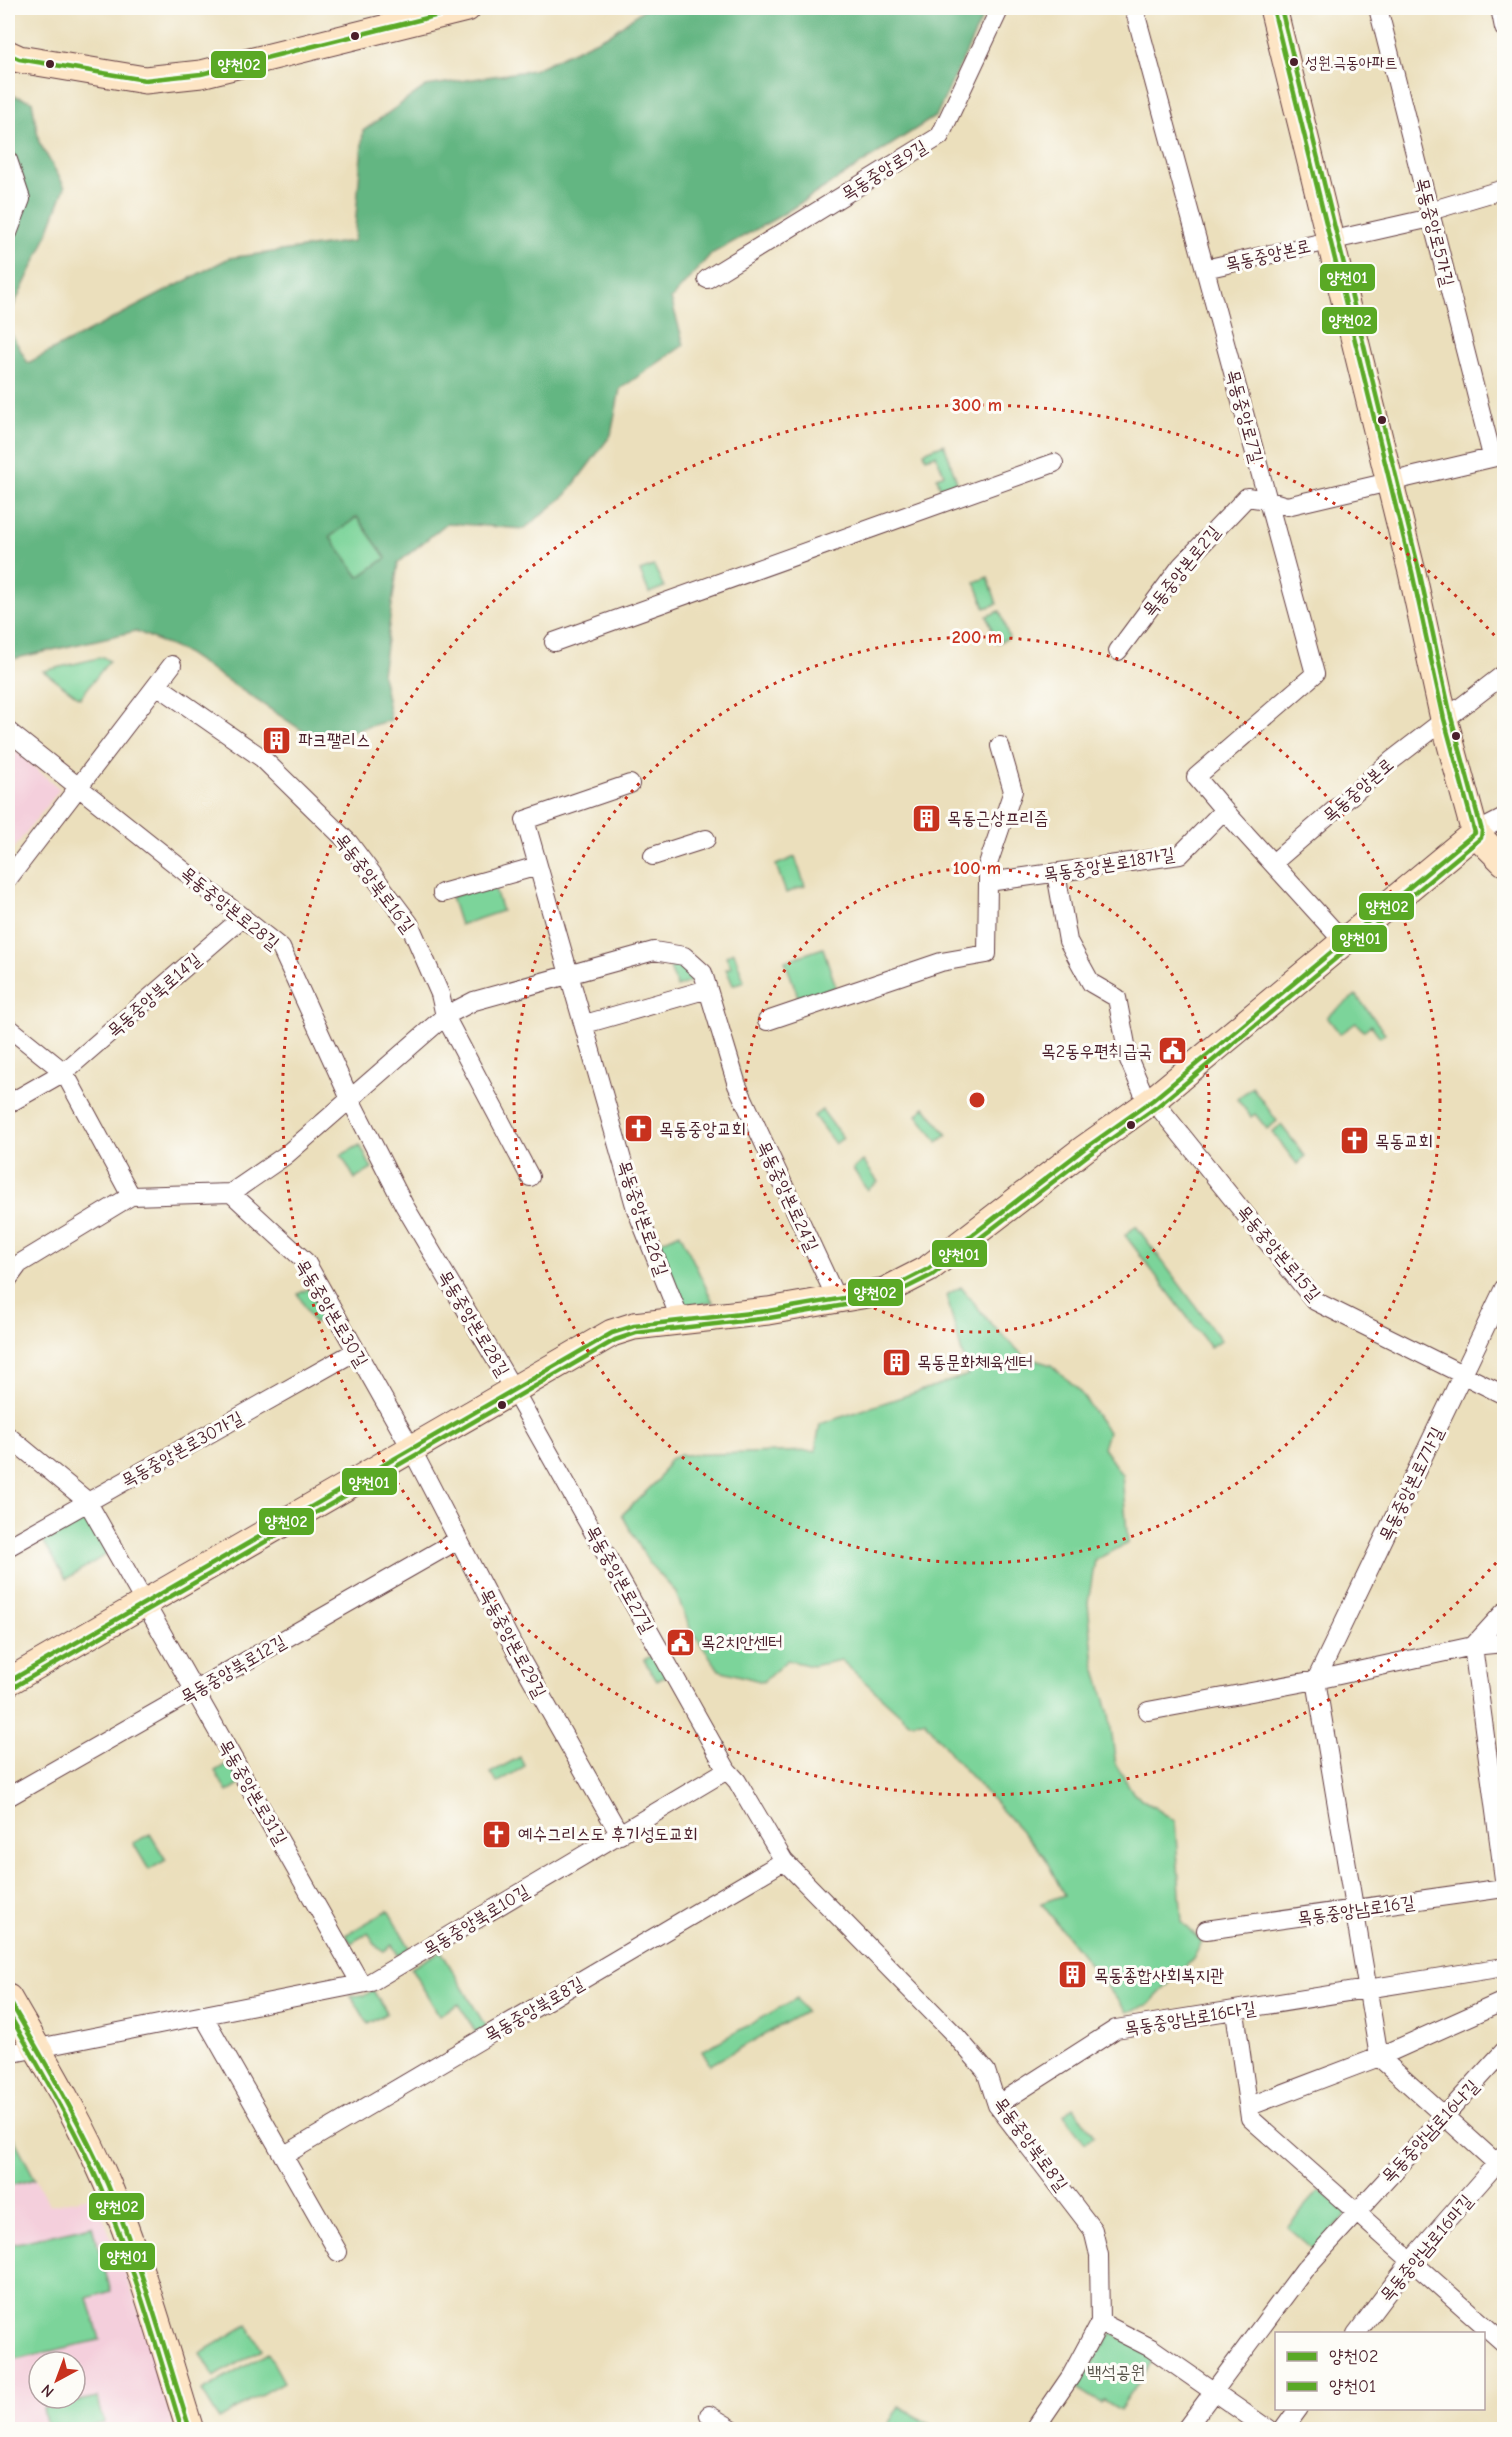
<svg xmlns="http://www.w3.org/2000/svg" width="1512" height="2437" viewBox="0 0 1512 2437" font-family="'Comic Neue','Poor Story',sans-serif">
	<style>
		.built { fill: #f4cfdc; fill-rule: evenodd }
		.green { fill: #7bd49a; stroke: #627a62; stroke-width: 1.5 }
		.forest { fill: #64b682; stroke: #576a56; stroke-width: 1.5; fill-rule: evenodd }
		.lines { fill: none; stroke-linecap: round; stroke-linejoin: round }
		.street-casing { stroke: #623c41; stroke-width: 20 }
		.secondary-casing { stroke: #623c41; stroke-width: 29 }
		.street { stroke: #fff; stroke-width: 18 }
		.secondary { stroke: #fde5c5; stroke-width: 27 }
		.bus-1-casing { stroke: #fdfcf7; stroke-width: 9 }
		.bus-2-casing { stroke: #fdfcf7; stroke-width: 9 }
		.bus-1 { stroke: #5aa925; stroke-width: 4.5 }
		.bus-2 { stroke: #5aa925; stroke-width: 4.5 }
		.ring { fill: none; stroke: #c8321e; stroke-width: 3; stroke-dasharray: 3 6 }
		.bus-dot { fill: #4a1f2b; stroke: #fdfcf7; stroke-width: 2 }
		.labels { text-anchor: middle; stroke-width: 6; stroke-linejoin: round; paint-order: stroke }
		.bus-label { font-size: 16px; fill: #4a1f2b; stroke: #fdfcf7; text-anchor: start }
		.street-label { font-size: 18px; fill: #4a1f2b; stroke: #fdfcf7 }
		.poi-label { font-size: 18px; fill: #4a1f2b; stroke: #fdfcf7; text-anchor: start }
		.park-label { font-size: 18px; fill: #59554c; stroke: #fdfcf7 }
		.centre { fill: #c8321e; stroke: #fdfcf7; stroke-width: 3 }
		.ring-label { font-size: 18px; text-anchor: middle; font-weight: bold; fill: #c8321e; stroke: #fdfcf7; stroke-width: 6; stroke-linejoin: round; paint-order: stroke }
		.line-badge { stroke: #fdfcf7; stroke-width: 2 }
		.badge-label { font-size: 16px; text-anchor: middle; font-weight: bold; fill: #fff }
	</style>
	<rect width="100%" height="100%" fill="#fdfcf7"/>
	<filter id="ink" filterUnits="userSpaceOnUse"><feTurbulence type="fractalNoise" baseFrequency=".0167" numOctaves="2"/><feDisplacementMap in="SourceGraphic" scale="12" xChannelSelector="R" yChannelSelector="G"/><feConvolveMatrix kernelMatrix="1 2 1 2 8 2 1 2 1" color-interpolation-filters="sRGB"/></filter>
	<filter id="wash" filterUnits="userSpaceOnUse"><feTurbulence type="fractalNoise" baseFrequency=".008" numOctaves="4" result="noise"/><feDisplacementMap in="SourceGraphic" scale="24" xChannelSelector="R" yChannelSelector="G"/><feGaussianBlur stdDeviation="1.35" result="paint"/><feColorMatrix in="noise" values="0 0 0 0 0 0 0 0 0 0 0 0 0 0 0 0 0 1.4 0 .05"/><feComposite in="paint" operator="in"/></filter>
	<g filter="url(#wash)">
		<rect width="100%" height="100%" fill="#ebdfbc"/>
		<path class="built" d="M8,745L60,789L8,856Z
			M8,2127L49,2205L95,2196L135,2299L174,2429H8ZM39,2362H75V2398H39Z"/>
		<path class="green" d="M944,444L957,482L940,487L937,477L944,474L936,455L926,458L924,452Z
			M357,517L386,558L359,577L330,537Z
			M654,566L664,587L649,593L640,571Z
			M988,577L997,604L985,608L975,582Z
			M1000,611L1009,638L997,643L987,616Z
			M103,657L109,661L80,698L43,671Z
			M795,857L805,886L786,893L776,865Z
			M493,883L502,911L460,925L451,897Z
			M823,948L836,987L799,999L785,961Z
			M734,952L744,981L733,985L726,969L731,967L726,956Z
			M673,960L681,961L697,979L677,987L670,968L674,966Z
			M1356,995L1385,1033L1380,1037L1371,1025L1363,1031L1356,1023L1340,1034L1327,1017Z
			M1252,1087L1277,1121L1267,1129L1255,1114L1251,1117L1237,1099Z
			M925,1107L947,1135L938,1142L917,1115Z
			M822,1110L843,1138L835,1144L814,1116Z
			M1281,1125L1305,1156L1297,1164L1272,1132Z
			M360,1145L372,1169L355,1179L341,1155Z
			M863,1161L878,1182L867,1190L853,1169Z
			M1136,1226L1221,1340L1210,1347L1125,1235Z
			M680,1233L713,1302L686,1307L656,1244Z
			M311,1287L327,1317L314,1324L298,1294Z
			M961,1287L992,1325L1025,1357L1051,1365L1077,1388L1108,1432L1103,1448L1122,1475L1128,1543L1095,1560L1088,1603L1094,1663L1109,1714L1116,1765L1134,1794L1175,1821L1182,1922L1202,1942L1193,1959L1147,2006L1127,2012L1041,1903L1064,1895L1044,1856L954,1758L925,1721L909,1722L841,1660L812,1666L787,1660L763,1682L719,1670L690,1628L675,1591L649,1563L622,1515L658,1480L670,1459L680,1455L815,1451L820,1424L968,1375L946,1295Z
			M81,1514L88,1517L110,1552L66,1579L42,1539Z
			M656,1653L668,1675L657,1681L644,1660Z
			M520,1757L525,1766L497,1783L490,1773Z
			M230,1762L241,1783L227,1792L215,1771Z
			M150,1834L166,1860L149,1870L133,1843Z
			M388,1910L410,1948L398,1955L392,1945L384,1951L378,1948L368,1933L351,1943L346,1935Z
			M441,1951L486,2027L476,2033L459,2004L439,2015L411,1968Z
			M373,1990L387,2013L368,2024L351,1995L364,1996Z
			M797,1998L805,2012L710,2065L702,2051Z
			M1074,2107L1094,2136L1085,2143L1064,2115Z
			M8,2127L35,2179L8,2186Z
			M1320,2190L1347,2213L1315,2251L1287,2227Z
			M92,2226L111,2291L88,2298L100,2340L15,2359L8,2327V2245Z
			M247,2325L262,2349L214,2377L200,2353Z
			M1112,2333L1156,2357L1120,2410L1104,2400L1101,2403L1076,2387Z
			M268,2353L284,2382L219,2419L202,2391Z
			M98,2397L104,2423L77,2429H47L43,2408Z
			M899,2406L938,2429H885Z"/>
		<path class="forest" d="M645,8H987L936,116L780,216L711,254L671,299L684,345L620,389L611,435L566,495L524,529L447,523L398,563L382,674L391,720L318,741L186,653L136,631L8,660V328L28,363L229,258L354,241L363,131L426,86L533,70L612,33ZM357,517L386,558L359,577L330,537Z
			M8,94L32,101L39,142L65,187L43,245L8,318Z"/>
	</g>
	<g filter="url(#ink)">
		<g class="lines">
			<defs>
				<path id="street" d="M1134,8L1315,674L1196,777L1224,810L1343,941
					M1378,8L1492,456
					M1500,8L1504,28
					M8,160L21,199L8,233
					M1430,211L1504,189
					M1205,269L1431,218
					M707,279L940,136L1000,8
					M554,642L1054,463
					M1118,651L1181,566L1247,497L1267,500L1287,506L1504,455
					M157,685L262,758L349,843L409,923L440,994L445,1016L530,1177
					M8,731L281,948L350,1099L404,1205L513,1389L727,1770L737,1781L784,1861L956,2036L986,2071L997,2105L1093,2230L1099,2255L1100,2322L1071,2376L1034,2430
					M630,784L525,820L636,1209L681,1321
					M1475,833L1504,818
					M653,856L706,839
					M1273,863L1391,761L1504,674
					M1056,873L1068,941L1091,983L1117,998L1129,1060L1148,1104
					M8,879L172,665
					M988,882V864L1013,791L1000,746
					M442,893L538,866
					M767,1021L941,962L987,954L988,882L1180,855L1224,810
					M585,1024L708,989
					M8,1027L64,1072L131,1196
					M1153,1100L1315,1301L1504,1395
					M8,1104L64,1072L243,917
					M231,1193L286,1155L445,1016L474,1001L654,951L684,956L703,973L737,1085L837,1300
					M8,1279L19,1264L131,1196L231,1193L306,1262L411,1448L517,1653L620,1835
					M1504,1288L1316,1680L1379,2057L1504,2170
					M8,1436L87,1501L361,1984
					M8,1547L356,1351
					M1504,1612L1473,1646L1504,1879
					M1148,1711L1316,1680L1473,1646L1504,1643
					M8,1797L458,1540
					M1206,1930L1504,1888
					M1235,2012L1250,2118L1504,2343
					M203,2015L338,2252
					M8,2054L371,1982L727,1770
					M997,2105L1116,2029L1504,1967
					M1250,2106L1379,2057L1504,2001
					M283,2156L784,1861
					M1100,2322L1151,2348L1269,2430
					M1356,2334L1411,2261L1504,2155
					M709,2415L734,2430
					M1185,2430L1304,2270L1504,2051
					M1283,2430L1299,2408"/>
				<path id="secondary" d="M8,54L19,59L145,80L201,74L467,8
					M1475,833L1504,862
					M8,1682L612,1333L634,1326L768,1311L885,1291L928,1269L1084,1149L1153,1100L1475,833L1444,719L1412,572L1273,8
					M8,1998C43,2059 79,2118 107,2183C141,2263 164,2347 190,2430"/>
			</defs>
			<use href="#street" class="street-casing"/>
			<use href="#secondary" class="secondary-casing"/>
			<use href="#street" class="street"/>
			<use href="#secondary" class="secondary"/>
			<defs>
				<path id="bus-1" d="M8,54L19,59L145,80L201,74L467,8
					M8,1682L612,1333L634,1326L768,1311L885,1291L928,1269L1084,1149L1153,1100L1475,833L1444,719L1412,572L1273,8
					M8,1998C43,2059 79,2119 107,2183C141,2263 164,2347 190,2430"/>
				<path id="bus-2" d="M12,1688L615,1340L636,1333L769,1318L886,1298L932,1275L1088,1155L1158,1106L1481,838L1482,831L1451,717L1419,570L1281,8
					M8,2012C40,2069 74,2126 100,2186C134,2265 157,2348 182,2430"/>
			</defs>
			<use href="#bus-1" class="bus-1-casing"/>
			<use href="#bus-2" class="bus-2-casing"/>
			<use href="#bus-1" class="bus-1"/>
			<use href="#bus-2" class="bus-2"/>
		</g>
	</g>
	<g class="ring">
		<circle cx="977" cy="1100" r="232"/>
		<circle cx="977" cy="1100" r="463"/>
		<path d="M1502 1556A695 695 0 1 1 1502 644"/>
	</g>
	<defs>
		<symbol id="building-square" viewBox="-11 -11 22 22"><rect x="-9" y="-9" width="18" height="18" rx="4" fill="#c8321e" stroke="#fdfcf7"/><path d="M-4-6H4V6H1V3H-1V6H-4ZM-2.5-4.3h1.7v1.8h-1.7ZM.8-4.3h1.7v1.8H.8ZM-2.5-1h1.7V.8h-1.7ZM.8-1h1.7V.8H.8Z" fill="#fff"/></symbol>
		<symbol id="civic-square" viewBox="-11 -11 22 22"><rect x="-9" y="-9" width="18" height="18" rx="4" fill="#c8321e" stroke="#fdfcf7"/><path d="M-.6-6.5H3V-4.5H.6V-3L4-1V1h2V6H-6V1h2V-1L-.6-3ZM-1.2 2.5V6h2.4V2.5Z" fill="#fff"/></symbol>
		<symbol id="church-square" viewBox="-11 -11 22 22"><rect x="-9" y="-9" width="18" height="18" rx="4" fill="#c8321e" stroke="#fdfcf7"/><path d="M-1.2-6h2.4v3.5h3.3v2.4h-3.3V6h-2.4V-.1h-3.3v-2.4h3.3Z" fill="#fff"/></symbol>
	</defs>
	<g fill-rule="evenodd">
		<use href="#building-square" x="260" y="724" width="33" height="33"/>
		<use href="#building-square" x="910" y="802" width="33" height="33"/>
		<use href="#civic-square" x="1156" y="1034" width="33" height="33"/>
		<use href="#church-square" x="622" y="1112" width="33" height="33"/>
		<use href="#church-square" x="1338" y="1124" width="33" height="33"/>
		<use href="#building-square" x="880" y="1346" width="33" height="33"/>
		<use href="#civic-square" x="664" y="1626" width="33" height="33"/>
		<use href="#church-square" x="480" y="1818" width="33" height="33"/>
		<use href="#building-square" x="1056" y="1958" width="33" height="33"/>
	</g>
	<g class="bus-dot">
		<circle cx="355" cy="36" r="5"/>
		<circle cx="1294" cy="62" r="5"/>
		<circle cx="50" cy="64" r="5"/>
		<circle cx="1382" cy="420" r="5"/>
		<circle cx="1456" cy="736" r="5"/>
		<circle cx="1131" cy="1125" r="5"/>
		<circle cx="502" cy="1405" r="5"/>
	</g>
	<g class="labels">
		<g class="bus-label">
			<text x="1305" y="68">성원.극동아파트</text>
		</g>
		<g class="street-label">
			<text transform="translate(884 170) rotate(-32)" y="6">목동중앙로9길</text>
			<text transform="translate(1435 232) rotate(76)" y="6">목동중앙로5가길</text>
			<text transform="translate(1268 255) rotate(-13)" y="6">목동중앙본로</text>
			<text transform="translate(1245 416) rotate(75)" y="6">목동중앙로7길</text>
			<text transform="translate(1181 571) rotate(-51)" y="6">목동중앙본로2길</text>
			<text transform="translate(1358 790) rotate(-41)" y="6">목동중앙본로</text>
			<text transform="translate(1109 864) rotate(-9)" y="6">목동중앙본로18가길</text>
			<text transform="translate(375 883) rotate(53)" y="6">목동중앙북로16길</text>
			<text transform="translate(230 908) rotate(39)" y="6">목동중앙본로28길</text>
			<text transform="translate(154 995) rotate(-41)" y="6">목동중앙북로14길</text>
			<text transform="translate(788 1196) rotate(65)" y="6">목동중앙본로24길</text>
			<text transform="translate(643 1218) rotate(71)" y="6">목동중앙본로26길</text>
			<text transform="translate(1279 1253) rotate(50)" y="6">목동중앙본로15길</text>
			<text transform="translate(332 1313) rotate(59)" y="6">목동중앙본로30길</text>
			<text transform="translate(474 1323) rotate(59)" y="6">목동중앙본로28길</text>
			<text transform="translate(182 1449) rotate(-29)" y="6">목동중앙본로30가길</text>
			<text transform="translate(1411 1484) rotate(-64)" y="6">목동중앙본로7가길</text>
			<text transform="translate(620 1579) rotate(61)" y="6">목동중앙본로27길</text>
			<text transform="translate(513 1643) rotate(62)" y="6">목동중앙본로29길</text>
			<text transform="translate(233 1669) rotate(-30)" y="6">목동중앙북로12길</text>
			<text transform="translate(253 1792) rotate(60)" y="6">목동중앙본로31길</text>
			<text transform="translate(1356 1910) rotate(-8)" y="6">목동중앙남로16길</text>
			<text transform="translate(476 1920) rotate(-31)" y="6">목동중앙북로10길</text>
			<text transform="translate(534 2009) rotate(-30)" y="6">목동중앙북로8길</text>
			<text transform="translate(1190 2018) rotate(-9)" y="6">목동중앙남로16다길</text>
			<text transform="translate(1430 2131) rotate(-47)" y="6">목동중앙남로16나길</text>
			<text transform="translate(1031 2144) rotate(54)" y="6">목동중앙북로8길</text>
			<text transform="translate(1426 2248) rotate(-50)" y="6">목동중앙남로16마길</text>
		</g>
		<g class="poi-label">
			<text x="298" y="746">파크팰리스</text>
			<text x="947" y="824">목동근상프리즘</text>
			<text x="1152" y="1057" text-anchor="end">목2동우편취급국</text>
			<text x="659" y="1135">목동중앙교회</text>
			<text x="1375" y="1147">목동교회</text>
			<text x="917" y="1368">목동문화체육센터</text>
			<text x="701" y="1648">목2치안센터</text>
			<text x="518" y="1840">예수그리스도 후기성도교회</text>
			<text x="1094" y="1981">목동종합사회복지관</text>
		</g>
		<g class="park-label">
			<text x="1116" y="2378">백석공원</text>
		</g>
	</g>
	<circle cx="977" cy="1100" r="9" class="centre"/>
	<g class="ring-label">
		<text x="977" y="411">300 m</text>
		<text x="977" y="643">200 m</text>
		<text x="977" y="874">100 m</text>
	</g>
	<g class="line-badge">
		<rect x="210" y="50" width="57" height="29" rx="6" fill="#5aa925"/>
		<rect x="1319" y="263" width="57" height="29" rx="6" fill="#5aa925"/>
		<rect x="1321" y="306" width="57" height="29" rx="6" fill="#5aa925"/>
		<rect x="1358" y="892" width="57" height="29" rx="6" fill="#5aa925"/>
		<rect x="1331" y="924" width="57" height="29" rx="6" fill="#5aa925"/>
		<rect x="931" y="1239" width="57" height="29" rx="6" fill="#5aa925"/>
		<rect x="847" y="1278" width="57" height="29" rx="6" fill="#5aa925"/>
		<rect x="341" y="1467" width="57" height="29" rx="6" fill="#5aa925"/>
		<rect x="258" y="1507" width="57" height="29" rx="6" fill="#5aa925"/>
		<rect x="88" y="2192" width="57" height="29" rx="6" fill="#5aa925"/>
		<rect x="99" y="2242" width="57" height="29" rx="6" fill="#5aa925"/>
	</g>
	<g class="badge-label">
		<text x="239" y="70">양천02</text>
		<text x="1347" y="283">양천01</text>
		<text x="1350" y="326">양천02</text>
		<text x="1387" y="912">양천02</text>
		<text x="1360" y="944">양천01</text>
		<text x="959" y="1260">양천01</text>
		<text x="875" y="1298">양천02</text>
		<text x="369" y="1488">양천01</text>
		<text x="286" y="1527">양천02</text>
		<text x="117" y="2212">양천02</text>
		<text x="127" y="2262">양천01</text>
	</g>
	<rect width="1512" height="2437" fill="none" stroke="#fdfcf7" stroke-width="30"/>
	<rect x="1275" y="2332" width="210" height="78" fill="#fdfcf7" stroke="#b5a4a5" stroke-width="1.5"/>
	<rect x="1287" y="2352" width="30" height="9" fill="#5aa925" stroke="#b5a4a5" stroke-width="1.5"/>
	<text x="1329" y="2362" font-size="18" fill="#4a1f2b">양천02</text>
	<rect x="1287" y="2382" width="30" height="9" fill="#5aa925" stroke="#b5a4a5" stroke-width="1.5"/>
	<text x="1329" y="2392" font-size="18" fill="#4a1f2b">양천01</text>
	<g transform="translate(57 2380) rotate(221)"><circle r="28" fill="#fdfcf7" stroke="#b5a4a5" stroke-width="1.5"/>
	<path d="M0-4.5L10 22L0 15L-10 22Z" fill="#c8321e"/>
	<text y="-9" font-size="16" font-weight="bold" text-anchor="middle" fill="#4a1f2b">N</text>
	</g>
</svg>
